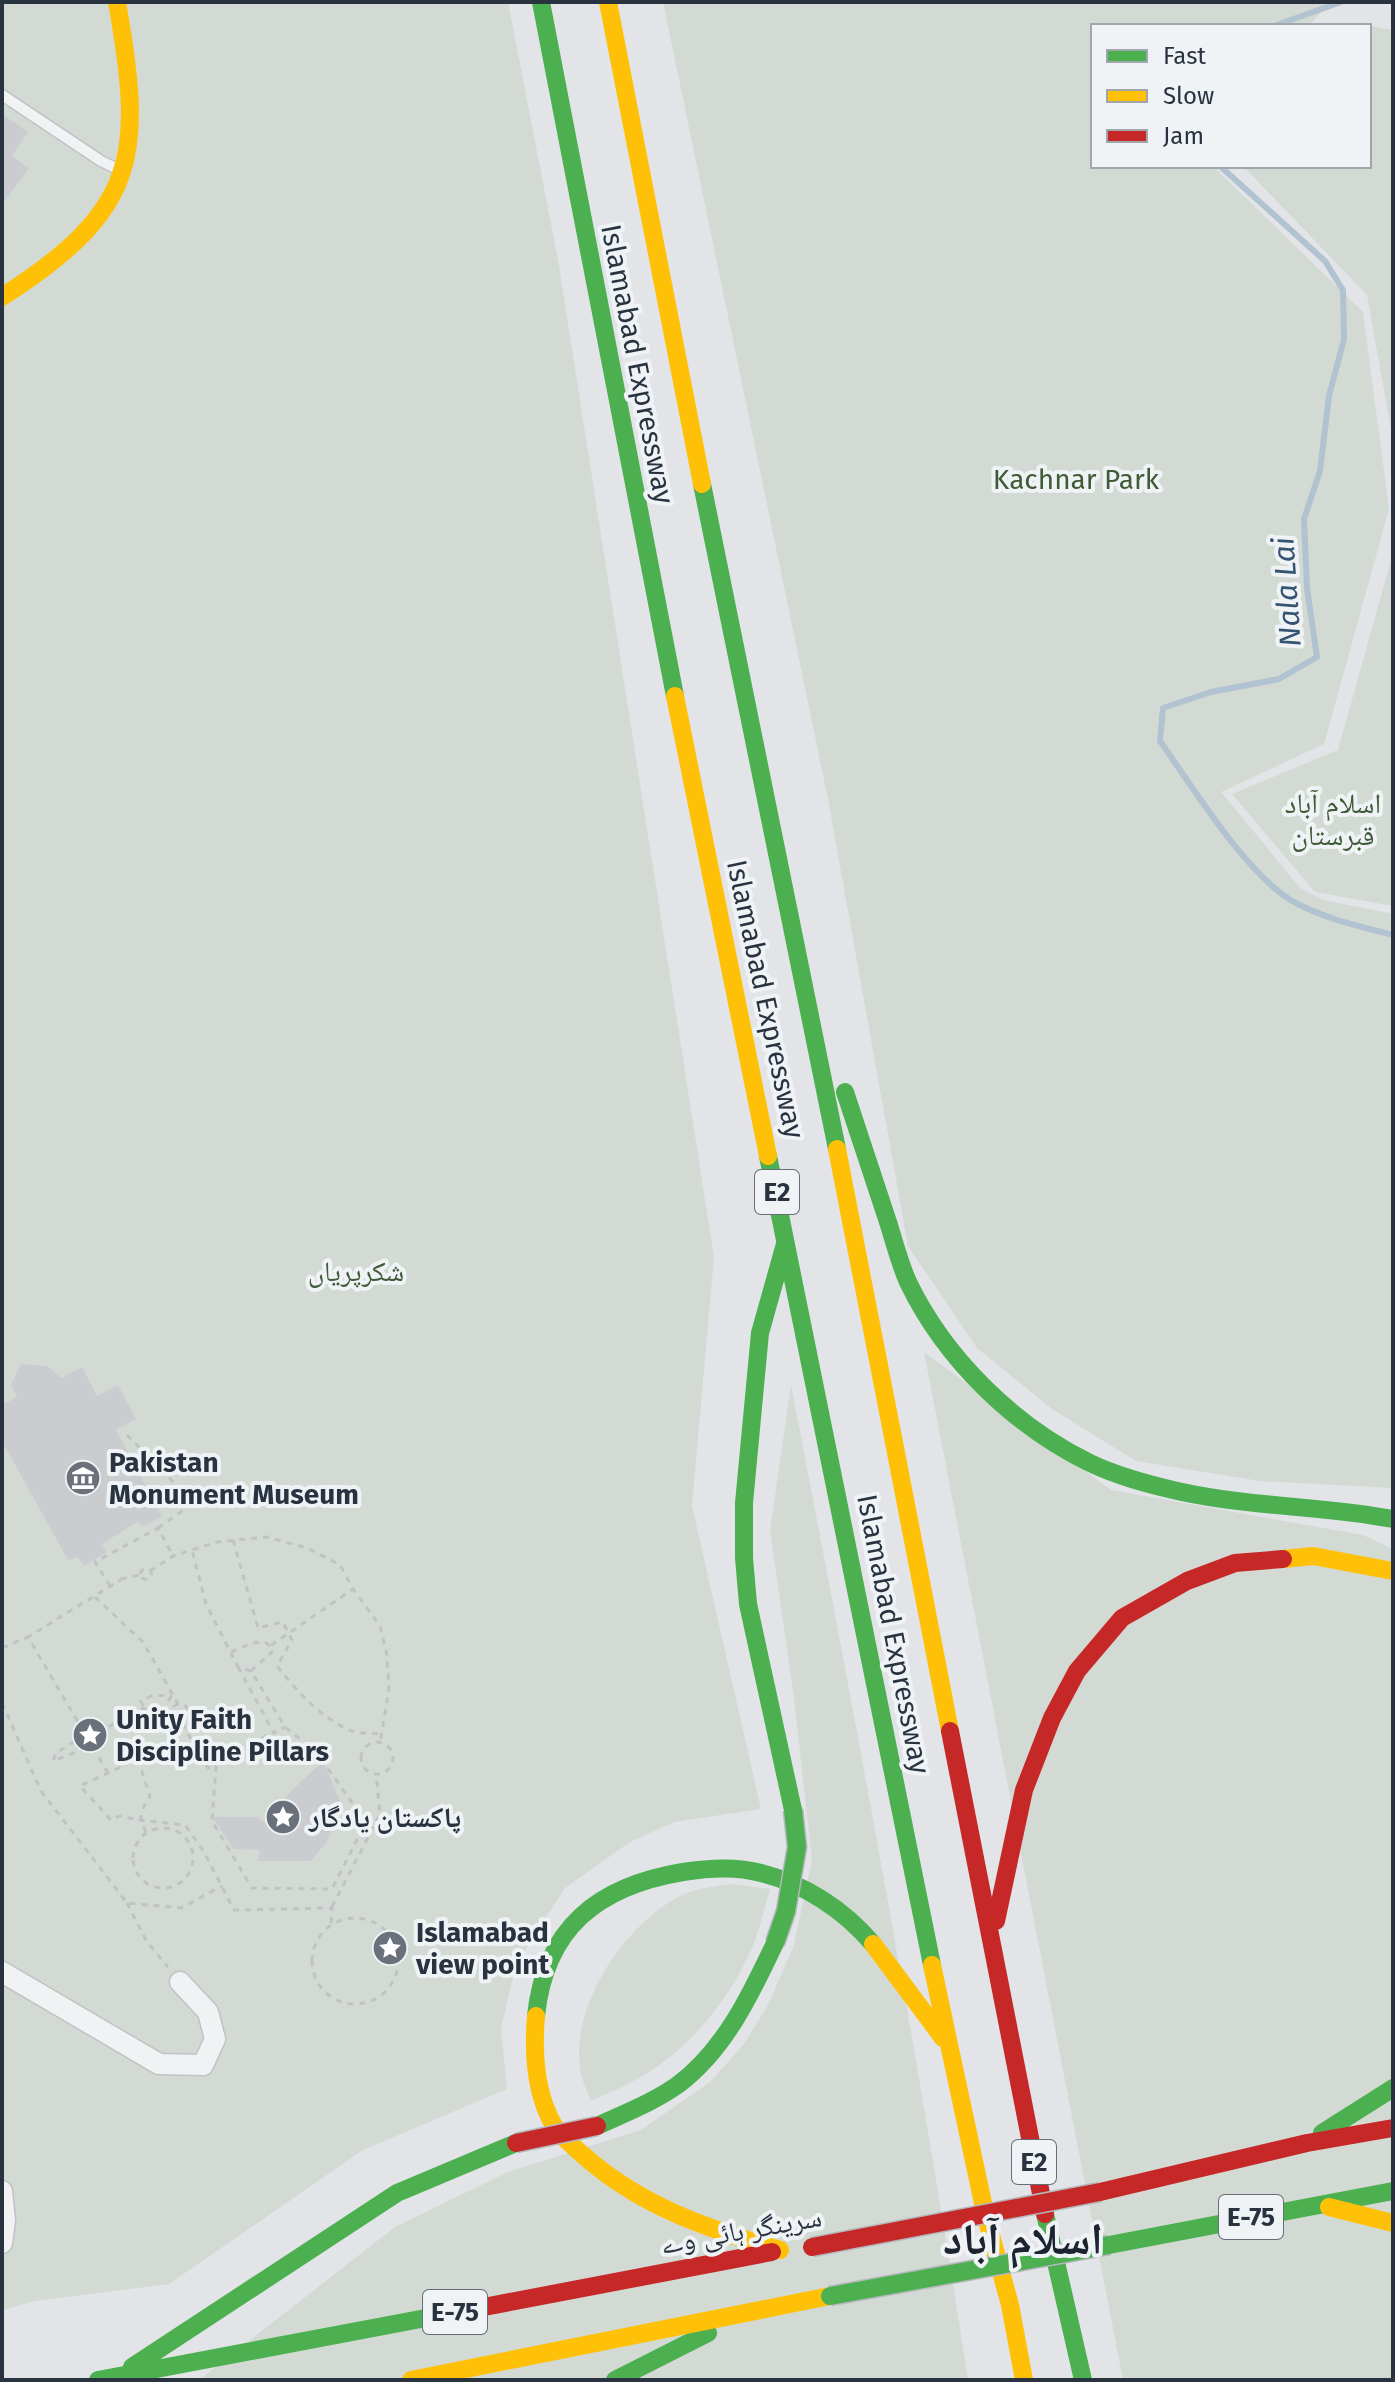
<svg xmlns="http://www.w3.org/2000/svg" width="1395" height="2382" viewBox="0 0 1395 2382" font-family="'Fira Sans','Noto Naskh Arabic',sans-serif">
	<style>
		.green { fill: #d3dad3 }
		.lines { fill: none; stroke-linecap: round; stroke-linejoin: round }
		.stream { stroke: #b1c2d1; stroke-width: 6 }
		.building { fill: #cacccf }
		.lane-casing { stroke: #c0c2c5; stroke-width: 13 }
		.street-casing { stroke: #c0c2c5; stroke-width: 23 }
		.path { stroke: #c0c3c6; stroke-width: 3; stroke-dasharray: 6 6; stroke-linecap: butt }
		.lane { stroke: #f1f2f4; stroke-width: 10 }
		.street { stroke: #f1f2f4; stroke-width: 20 }
		.fast { stroke: #4caf50; stroke-width: 18 }
		.slow { stroke: #ffc107; stroke-width: 18 }
		.jam { stroke: #c62828; stroke-width: 18 }
		.fast-bridge-casing { stroke: #b4b7bc; stroke-width: 21; stroke-linecap: butt }
		.jam-bridge-casing { stroke: #b4b7bc; stroke-width: 21; stroke-linecap: butt }
		.fast-bridge { stroke: #4caf50; stroke-width: 18 }
		.jam-bridge { stroke: #c62828; stroke-width: 18 }
		.labels { text-anchor: middle; stroke-width: 8; stroke-linejoin: round; paint-order: stroke }
		.shield { fill: #f0f3f6; stroke: #656d77; stroke-width: 2 }
		.shield-label { font-size: 26px; font-weight: bold; fill: #293340 }
		.street-label { font-size: 28px; fill: #293340; stroke: #f0f3f6 }
		.park-label { font-size: 28px; fill: #405b37; stroke: #f0f3f6 }
		.poi-label { font-size: 28px; font-weight: bold; fill: #293340; stroke: #f0f3f6; text-anchor: start }
		.water-label { font-size: 30px; font-style: italic; fill: #355472; stroke: #f0f3f6 }
		.town-label { font-size: 44px; font-weight: bold; fill: #1c2430; stroke: #f0f3f6 }
	</style>
	<rect width="100%" height="100%" fill="#e2e4e7"/>
	<path class="green" d="M2,2H508L558,260L714,1257L692,1506L761,1809L674,1822L630,1842L565,1888L516,1964L501,2029L507,2089L363,2150L169,2284L35,2301L2,2310Z
		M663,2H1330L1309,26H1093V166H1213L1363,312L1389,509L1324,744L1221,792L1301,889L1324,900L1393,914V1488L1260,1481L1136,1461L1052,1409L977,1348L908,1246L828,799Z
		M1369,26L1393,30V441L1367,295L1243,166H1369Z
		M1393,553V906L1315,892L1232,794L1338,750Z
		M924,1352L1111,1490L1363,1535L1393,1549V2380H1123Z
		M791,1385C855,1716 917,2047 968,2380H199L395,2227L508,2172L641,2130L710,2082L744,2044L769,2003L794,1945L812,1860L794,1698L770,1531Z
		M732,1884L770,1889C764,1909 760,1930 752,1948C733,1992 700,2035 662,2063C640,2080 615,2090 591,2101C588,2094 585,2086 582,2078C565,2011 625,1922 684,1894C698,1888 717,1886 732,1884Z"/>
	<g class="lines">
		<path class="stream" d="M1274,26L1341,2
			M1220,166L1325,261L1343,290L1344,339L1329,396L1320,471L1304,519L1307,588L1317,657L1279,679L1211,692L1163,708L1160,741C1192,786 1247,876 1294,902C1325,919 1359,926 1393,935"/>
	</g>
	<path class="building" d="M2,114L28,132L12,156L29,168L2,205Z
		M21,1364L47,1366L61,1378L82,1367L97,1396L118,1385L136,1419L116,1430L162,1516L143,1526L137,1522L102,1544L107,1552L84,1566L78,1557L68,1560L2,1441V1405L17,1397L11,1385Z
		M323,1761L343,1808L326,1843L311,1861H258L260,1850L234,1849L212,1817H258L267,1825L288,1794Z"/>
	<g class="lines">
		<defs>
			<path id="lane" d="M2,95L101,161L122,171"/>
			<path id="street" d="M2,1972L159,2064L203,2065L215,2039L208,2012L180,1982
				M2,2191L5,2221L2,2243"/>
		</defs>
		<use href="#lane" class="lane-casing"/>
		<use href="#street" class="street-casing"/>
		<path class="path" d="M127,1435L178,1487L181,1512L158,1528
			M233,1540L258,1628L283,1622L292,1640L277,1666C297,1691 319,1716 349,1730C358,1734 370,1733 380,1734
			M140.5 1574a5.5 5.5 0 1 1 11 0a5.5 5.5 0 1 1-11 0Z
			M150,1571L173,1556L217,1542L267,1537L307,1548L340,1565L353,1589L380,1626L387,1655L389,1689L380,1743
			M121,1579L140,1575
			M110,1586L95,1562L158,1528L173,1556
			M95,1597L143,1642L178,1704L185,1705L220,1759L216,1767L212,1821L252,1888L332,1889L366,1822L316,1752L285,1727L251,1671L238,1667L206,1604L192,1550
			M2,1648L28,1637
			M231,1652L252,1643L265,1642L270,1646
			M238,1667L274,1733L285,1727
			M251,1671L272,1652L270,1646L353,1589
			M2,1703L41,1791L127,1903L181,1908L222,1886
			M178,1704L174,1706L175,1712L208,1768L216,1767
			M143,1706L141,1701L151,1696L172,1695
			M85,1735L56,1753L53,1761L92,1746
			M88,1738L143,1708L151,1714L162,1712L172,1695
			M361 1758a16 16 0 1 1 32 0a16 16 0 1 1-32 0Z
			M220,1756L231,1747L235,1754H254L257,1741L273,1732
			M138,1759L150,1797L144,1806L140,1820L119,1816L111,1820L80,1786Z
			M108,1773L28,1637L122,1579
			M133 1858a30 30 0 1 1 60 0a30 30 0 1 1-60 0Z
			M146,1832L140,1820L185,1825L204,1852L234,1910L332,1908L331,1926
			M127,1903L147,1942L168,1967
			M332,1907L380,1814L376,1774
			M312 1961a43 43 0 1 1 86 0a43 43 0 1 1-86 0Z"/>
		<use href="#lane" class="lane"/>
		<use href="#street" class="street"/>
		<path class="fast" d="M541,2L675,696
			M702,484L837,1149
			M845,1092C859,1134 873,1176 887,1219C894,1240 899,1262 908,1282C945,1359 1014,1426 1090,1463C1119,1477 1151,1485 1182,1492C1252,1507 1323,1506 1393,1519
			M768,1156L932,1965
			M785,1244L760,1333L744,1503V1558L748,1604L793,1810
			M536,2016C545,1928 598,1886 683,1872C708,1868 736,1866 761,1873C805,1884 844,1910 873,1944
			M597,2126C625,2113 654,2102 679,2084C725,2049 751,1994 775,1943
			M1322,2133L1393,2088
			M1045,2214L1083,2380
			M1109,2245L1393,2191
			M132,2367L397,2193L516,2143
			M98,2380L463,2311
			M615,2380L708,2333"/>
		<path class="slow" d="M608,2L702,484
			M2,297C139,209 144,156 117,2
			M675,696L768,1156
			M837,1149L950,1731
			M1283,1559L1313,1556L1393,1571
			M873,1944L943,2038
			M932,1965L986,2217L1010,2305L1024,2380
			M536,2016C533,2052 535,2092 553,2124C561,2137 572,2145 583,2155C640,2206 708,2229 780,2250
			M1329,2207L1393,2223
			M411,2380L830,2296"/>
		<path class="jam" d="M950,1731L1045,2214
			M996,1921L1024,1790L1052,1718L1077,1671L1122,1618L1187,1581L1235,1563L1283,1559
			M1100,2192L1307,2143L1393,2128
			M463,2311L772,2252"/>
		<defs>
			<path id="fast-bridge" d="M775,1943L786,1911L797,1847L793,1810
				M830,2296L1109,2245"/>
			<path id="jam-bridge" d="M516,2143L597,2126
				M812,2247L1100,2192"/>
		</defs>
		<use href="#fast-bridge" class="fast-bridge-casing"/>
		<use href="#jam-bridge" class="jam-bridge-casing"/>
		<use href="#fast-bridge" class="fast-bridge"/>
		<use href="#jam-bridge" class="jam-bridge"/>
	</g>
	<defs>
		<symbol id="museum-disc" viewBox="-11 -11 22 22"><circle r="9.5" fill="#6a717a" stroke="#f0f3f6"/><path d="M0-6L6-3V-2H-6V-3ZM-5-1h2V3h-2ZM-1-1h2V3h-2ZM3-1h2V3H3ZM-6 4H6V6H-6Z" fill="#fff"/></symbol>
		<symbol id="sight-disc" viewBox="-11 -11 22 22"><circle r="9.5" fill="#6a717a" stroke="#f0f3f6"/><path d="M0-6L1.8-2.2L6-1.7L2.9 1.2L3.7 5.4L0 3.3L-3.7 5.4L-2.9 1.2L-6-1.7L-1.8-2.2Z" fill="#fff"/></symbol>
	</defs>
	<g fill-rule="evenodd">
		<use href="#museum-disc" x="63" y="1458" width="40" height="40"/>
		<use href="#sight-disc" x="70" y="1715" width="40" height="40"/>
		<use href="#sight-disc" x="263" y="1797" width="40" height="40"/>
		<use href="#sight-disc" x="370" y="1928" width="40" height="40"/>
	</g>
	<g class="labels">
		<g class="shield">
			<rect x="755" y="1170" width="44" height="44" rx="6"/>
			<rect x="1012" y="2140" width="44" height="44" rx="6"/>
			<rect x="1219" y="2195" width="64" height="44" rx="6"/>
			<rect x="423" y="2290" width="64" height="44" rx="6"/>
		</g>
		<g class="shield-label">
			<text x="777" y="1201">E2</text>
			<text x="1034" y="2171">E2</text>
			<text x="1251" y="2226">E-75</text>
			<text x="455" y="2321">E-75</text>
		</g>
		<g class="street-label">
			<text transform="translate(638 364) rotate(79)" y="10">Islamabad Expressway</text>
			<text transform="translate(766 999) rotate(78)" y="10">Islamabad Expressway</text>
			<text transform="translate(894 1634) rotate(79)" y="10">Islamabad Expressway</text>
			<text transform="translate(741 2230) rotate(-10)" y="10">سرینگر ہائی وے</text>
		</g>
		<g class="park-label">
			<text x="1076" y="489">Kachnar Park</text>
			<text x="1333" y="813">اسلام آباد<tspan x="1333" dy="32">قبرستان</tspan></text>
			<text x="356" y="1281">شکرپریاں</text>
		</g>
		<g class="poi-label">
			<text x="109" y="1472">Pakistan<tspan x="109" dy="32">Monument Museum</tspan></text>
			<text x="116" y="1729">Unity Faith<tspan x="116" dy="32">Discipline Pillars</tspan></text>
			<text x="309" y="1827">پاکستان یادگار</text>
			<text x="416" y="1942">Islamabad<tspan x="416" dy="32">view point</tspan></text>
		</g>
		<g class="water-label">
			<text transform="translate(1287 592) rotate(-94)" y="10">Nala Lai</text>
		</g>
		<g class="town-label">
			<text x="1023" y="2254">اسلام آباد</text>
		</g>
	</g>
	<rect width="1395" height="2382" fill="none" stroke="#293340" stroke-width="8"/>
	<rect x="1091" y="24" width="280" height="144" fill="#f0f3f6" stroke="#a0a6ad" stroke-width="2"/>
	<rect x="1107" y="50" width="40" height="12" fill="#4caf50" stroke="#a0a6ad" stroke-width="2"/>
	<text x="1163" y="64" font-size="24" fill="#293340">Fast</text>
	<rect x="1107" y="90" width="40" height="12" fill="#ffc107" stroke="#a0a6ad" stroke-width="2"/>
	<text x="1163" y="104" font-size="24" fill="#293340">Slow</text>
	<rect x="1107" y="130" width="40" height="12" fill="#c62828" stroke="#a0a6ad" stroke-width="2"/>
	<text x="1163" y="144" font-size="24" fill="#293340">Jam</text>
</svg>
